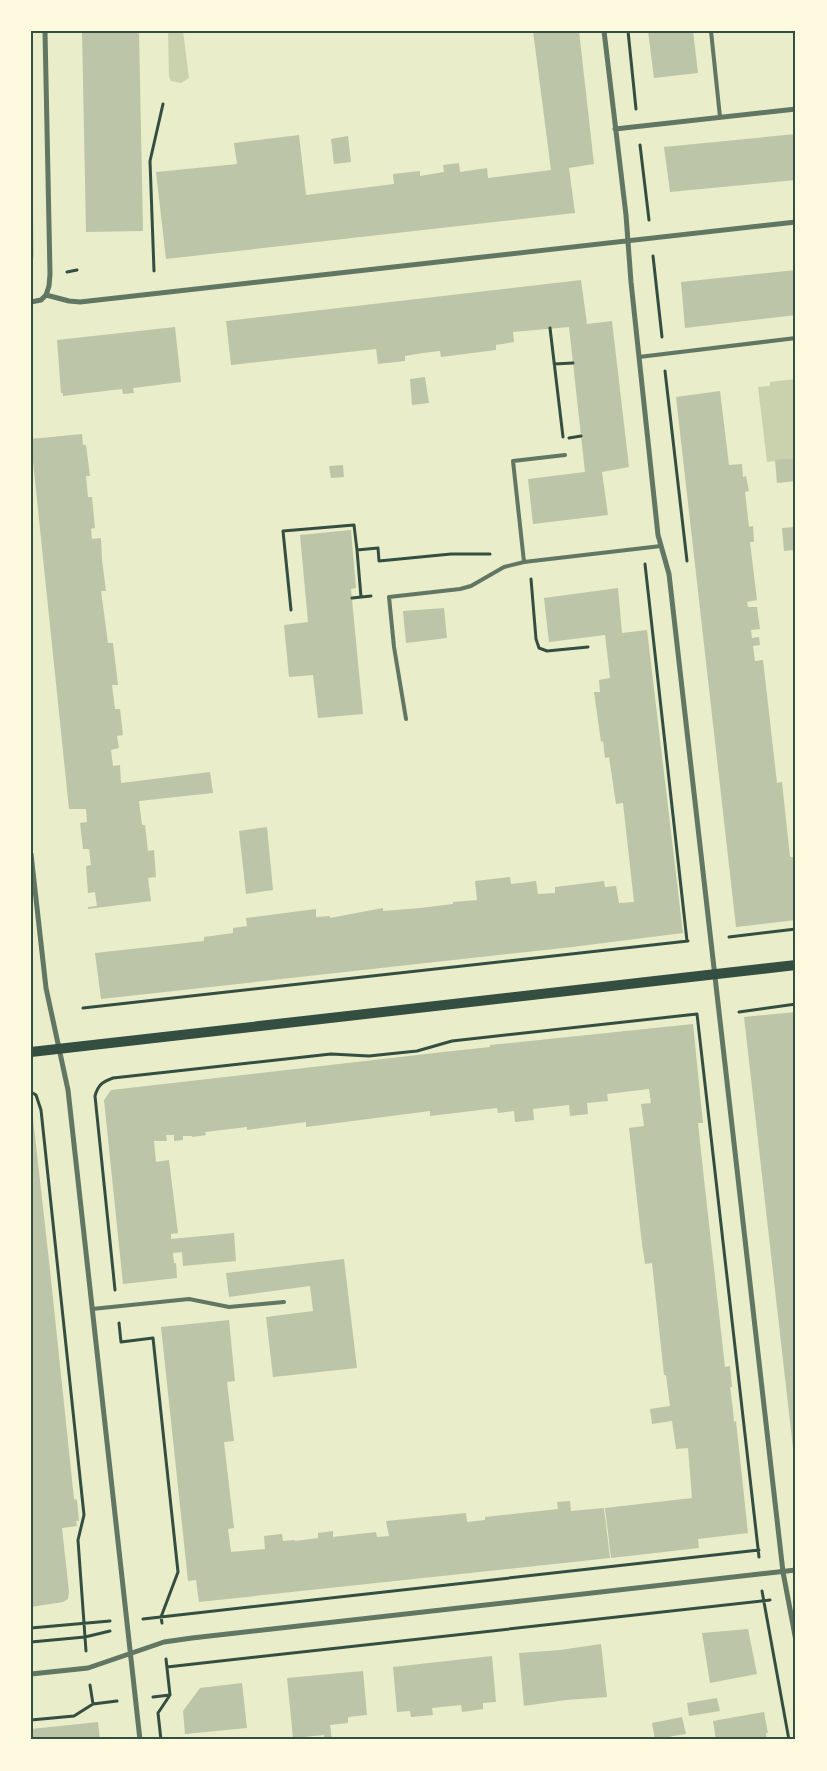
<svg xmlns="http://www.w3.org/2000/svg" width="827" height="1771" viewBox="0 0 827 1771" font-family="'Times New Roman',serif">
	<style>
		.green { fill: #cad2ad }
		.building { fill: #bcc5a7 }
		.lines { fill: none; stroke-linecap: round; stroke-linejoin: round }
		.path { stroke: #344e41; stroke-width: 3 }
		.service { stroke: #617663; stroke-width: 4 }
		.minor { stroke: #617663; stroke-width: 5 }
		.secondary { stroke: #344e41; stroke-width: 10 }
		.neatline { fill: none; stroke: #344e41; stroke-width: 2 }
	</style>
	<rect width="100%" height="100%" fill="#e9edc9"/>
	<path class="green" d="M168,31H183L189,78L181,83L171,81L169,77Z
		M31,211H33L34,257L31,265Z
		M796,379V458L767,462L758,387L770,386V382Z"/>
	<path class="building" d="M82,31H139L143,231L86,232Z
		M533,31H579L594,164L569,168L575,213L166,259L156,172L237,164L234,143L299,135L306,195L394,184L393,174L420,171V176L444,172L443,165L459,163L460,172L487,168L488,178L551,170Z
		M648,31H693L698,73L654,78Z
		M796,134V180L670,192L664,147Z
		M348,136L351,162L334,164L331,139Z
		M31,186H33V203H31Z
		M796,270V315L685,328L681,282Z
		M581,280L587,324L612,321L629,467L602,472L608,515L533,524L528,479L585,472L569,327L513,332L514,342L496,345V350L441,357L440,351L423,353L405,356V361L378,364L376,349L231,365L226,321Z
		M175,327L181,382L133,388L134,393L123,394L122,389L63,396V393H61L57,340Z
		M425,377L429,403L412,405L410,379Z
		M720,391L729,465L742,464L743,477L746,476L749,491L745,492L749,527L753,526L754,542H750L757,600L747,602L748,607H757L760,629L751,630L752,638L759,637L760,645L753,646L755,661L763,660L777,783L782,782L790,857H796V920L736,927L676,397Z
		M82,434L83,445H86L90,476H86L88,497H92L95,528L91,529L92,539L101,538L102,560L106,591H101L108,643H113L118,685H112L115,709H120L123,735L117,736L119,748L111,750L113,766L120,765L121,783L210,772L213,793L139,801L142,825H145L148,851L154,850L156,877L148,878L151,901L88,909V907L97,906L95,892L88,893L86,866L91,865L89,849H83L80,823L87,822L86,809H69L31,442V439Z
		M796,458V481L777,483L775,460Z
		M343,465L344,477L331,478L329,466Z
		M796,527V550L784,551L782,528Z
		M351,530L356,588L351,589L363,714L318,718L313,675L289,677L284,625L308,622L300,535Z
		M618,588L622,633L647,630L683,933L572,947L101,999L95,953L204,941V937L233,933V928L247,926L246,918L316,909V917L330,916V918L383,908V911L420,908L453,904V902L477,900L475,881L510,877L511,884L536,881L538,894L555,893V887L604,881L605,887L616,886L619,903L634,902L623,803L616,804L609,757L605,758L603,741L601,742L594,692H600L599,680L610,678L605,635L549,642L544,598Z
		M444,608L447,638L406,643L403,611Z
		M267,827L273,890L246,894L239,831Z
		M796,1012V1457H794L744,1017Z
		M693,1024L703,1123H698L704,1179L725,1367L730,1366L732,1387H730L733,1410L734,1422L736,1421L748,1533L698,1539L699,1548L611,1558L605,1508L692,1498L688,1448L676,1449L672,1421L652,1424L650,1409L670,1406L666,1375H664L652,1263L645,1264L642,1244L629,1128L644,1126L641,1104L651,1103L649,1089L607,1094L608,1101L587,1103L588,1114L570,1116L569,1105L533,1109L534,1120L515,1122L514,1111L498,1113L497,1108L430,1116V1111L306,1127V1122L247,1130V1127L205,1132L206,1135L192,1137V1136H183V1140L174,1141V1135H166L167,1141H154L156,1162L169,1160L178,1233L171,1234V1239L234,1233L236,1261L183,1266L182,1252L173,1253L174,1263H176L177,1278L123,1284L104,1100L111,1090L452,1051L490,1047V1045Z
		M31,1118H33L50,1270L74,1499L77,1500L79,1521H76L77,1526L62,1528L69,1592L68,1599L63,1602L31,1607Z
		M344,1259L357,1368L273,1377L266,1317L313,1311L310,1286L229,1297L226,1273Z
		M229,1320L235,1381L227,1382L234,1441L224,1442L234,1528L228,1529L231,1552L265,1549L264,1536L282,1534L283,1541L295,1540V1541L318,1538V1533L333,1531V1537L376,1532L377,1537L389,1536L386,1521L466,1513L467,1522L485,1520V1517L558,1509L557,1502L570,1501L571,1511L604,1508L610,1558L199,1602L196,1580L188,1581L161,1327Z
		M748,1629L757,1674L710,1683L702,1633Z
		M601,1644L607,1697L566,1700L524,1706L519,1653L560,1650Z
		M492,1656L496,1702L483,1703V1709L462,1712L461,1705L432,1708L433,1715L411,1717L410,1711L397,1712L393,1667Z
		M363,1671L367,1715L348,1717V1723L330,1725L332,1740H325L324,1735L293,1738L287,1678Z
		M242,1683L247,1728L185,1734L183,1711L200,1688Z
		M717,1698L720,1711L689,1716L687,1703Z
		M764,1712L768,1733H766L767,1740H716L713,1721Z
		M682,1717L686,1734L655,1739L652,1723Z
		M98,1722L100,1740H31V1729Z"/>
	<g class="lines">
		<path class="path" d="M628,31L636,109
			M640,145L649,220
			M653,256L662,337
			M154,271L150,161L163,104
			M67,272L77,270
			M550,328L563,437
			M554,364L573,363
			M665,371L687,561
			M569,438L581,436
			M645,564L687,941
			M531,579L536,639L539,648L547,651L588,647
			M361,597L357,550L378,548L379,561L451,554H490
			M352,598L371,596
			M291,610L283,531L354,525L357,550
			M729,937L796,929
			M83,1008L688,941
			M739,1012L796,1004
			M31,1092L36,1095L41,1110L84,1515L78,1540L86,1651
			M115,1290L95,1096C98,1085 102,1082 113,1078L331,1054L369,1056L417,1051L452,1041L697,1014L759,1557
			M119,1323L121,1342L153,1338L178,1572L161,1617L162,1623
			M762,1591L789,1740
			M143,1619L759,1550
			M31,1628L110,1621
			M31,1642L85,1637L110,1631
			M167,1667L770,1600
			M90,1685L93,1704
			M153,1697L170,1695
			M31,1720L74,1716L93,1704L117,1701
			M161,1740L158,1713L170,1695L166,1659"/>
		<path class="service" d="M711,31L720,117
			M639,357L796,338
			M524,562L513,461L565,455
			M406,719L394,647L389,597L460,589L471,586L504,567L524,562L661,546
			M92,1309L189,1299L229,1307L284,1302"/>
		<path class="minor" d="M45,31L50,274L49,286L46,295
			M604,31L626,215L631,282L658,535L669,574L783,1572L796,1641
			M615,129L796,109
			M46,295L69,301L80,302L796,222
			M31,302L41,300L46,295
			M31,854L46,988L68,1090L140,1740
			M31,1674L88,1668L164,1642L192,1638L796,1570"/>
		<path class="secondary" d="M31,1052L796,965"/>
	</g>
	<rect width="827" height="1771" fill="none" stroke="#fefae0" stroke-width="65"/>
	<rect x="32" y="32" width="762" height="1706" class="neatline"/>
</svg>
